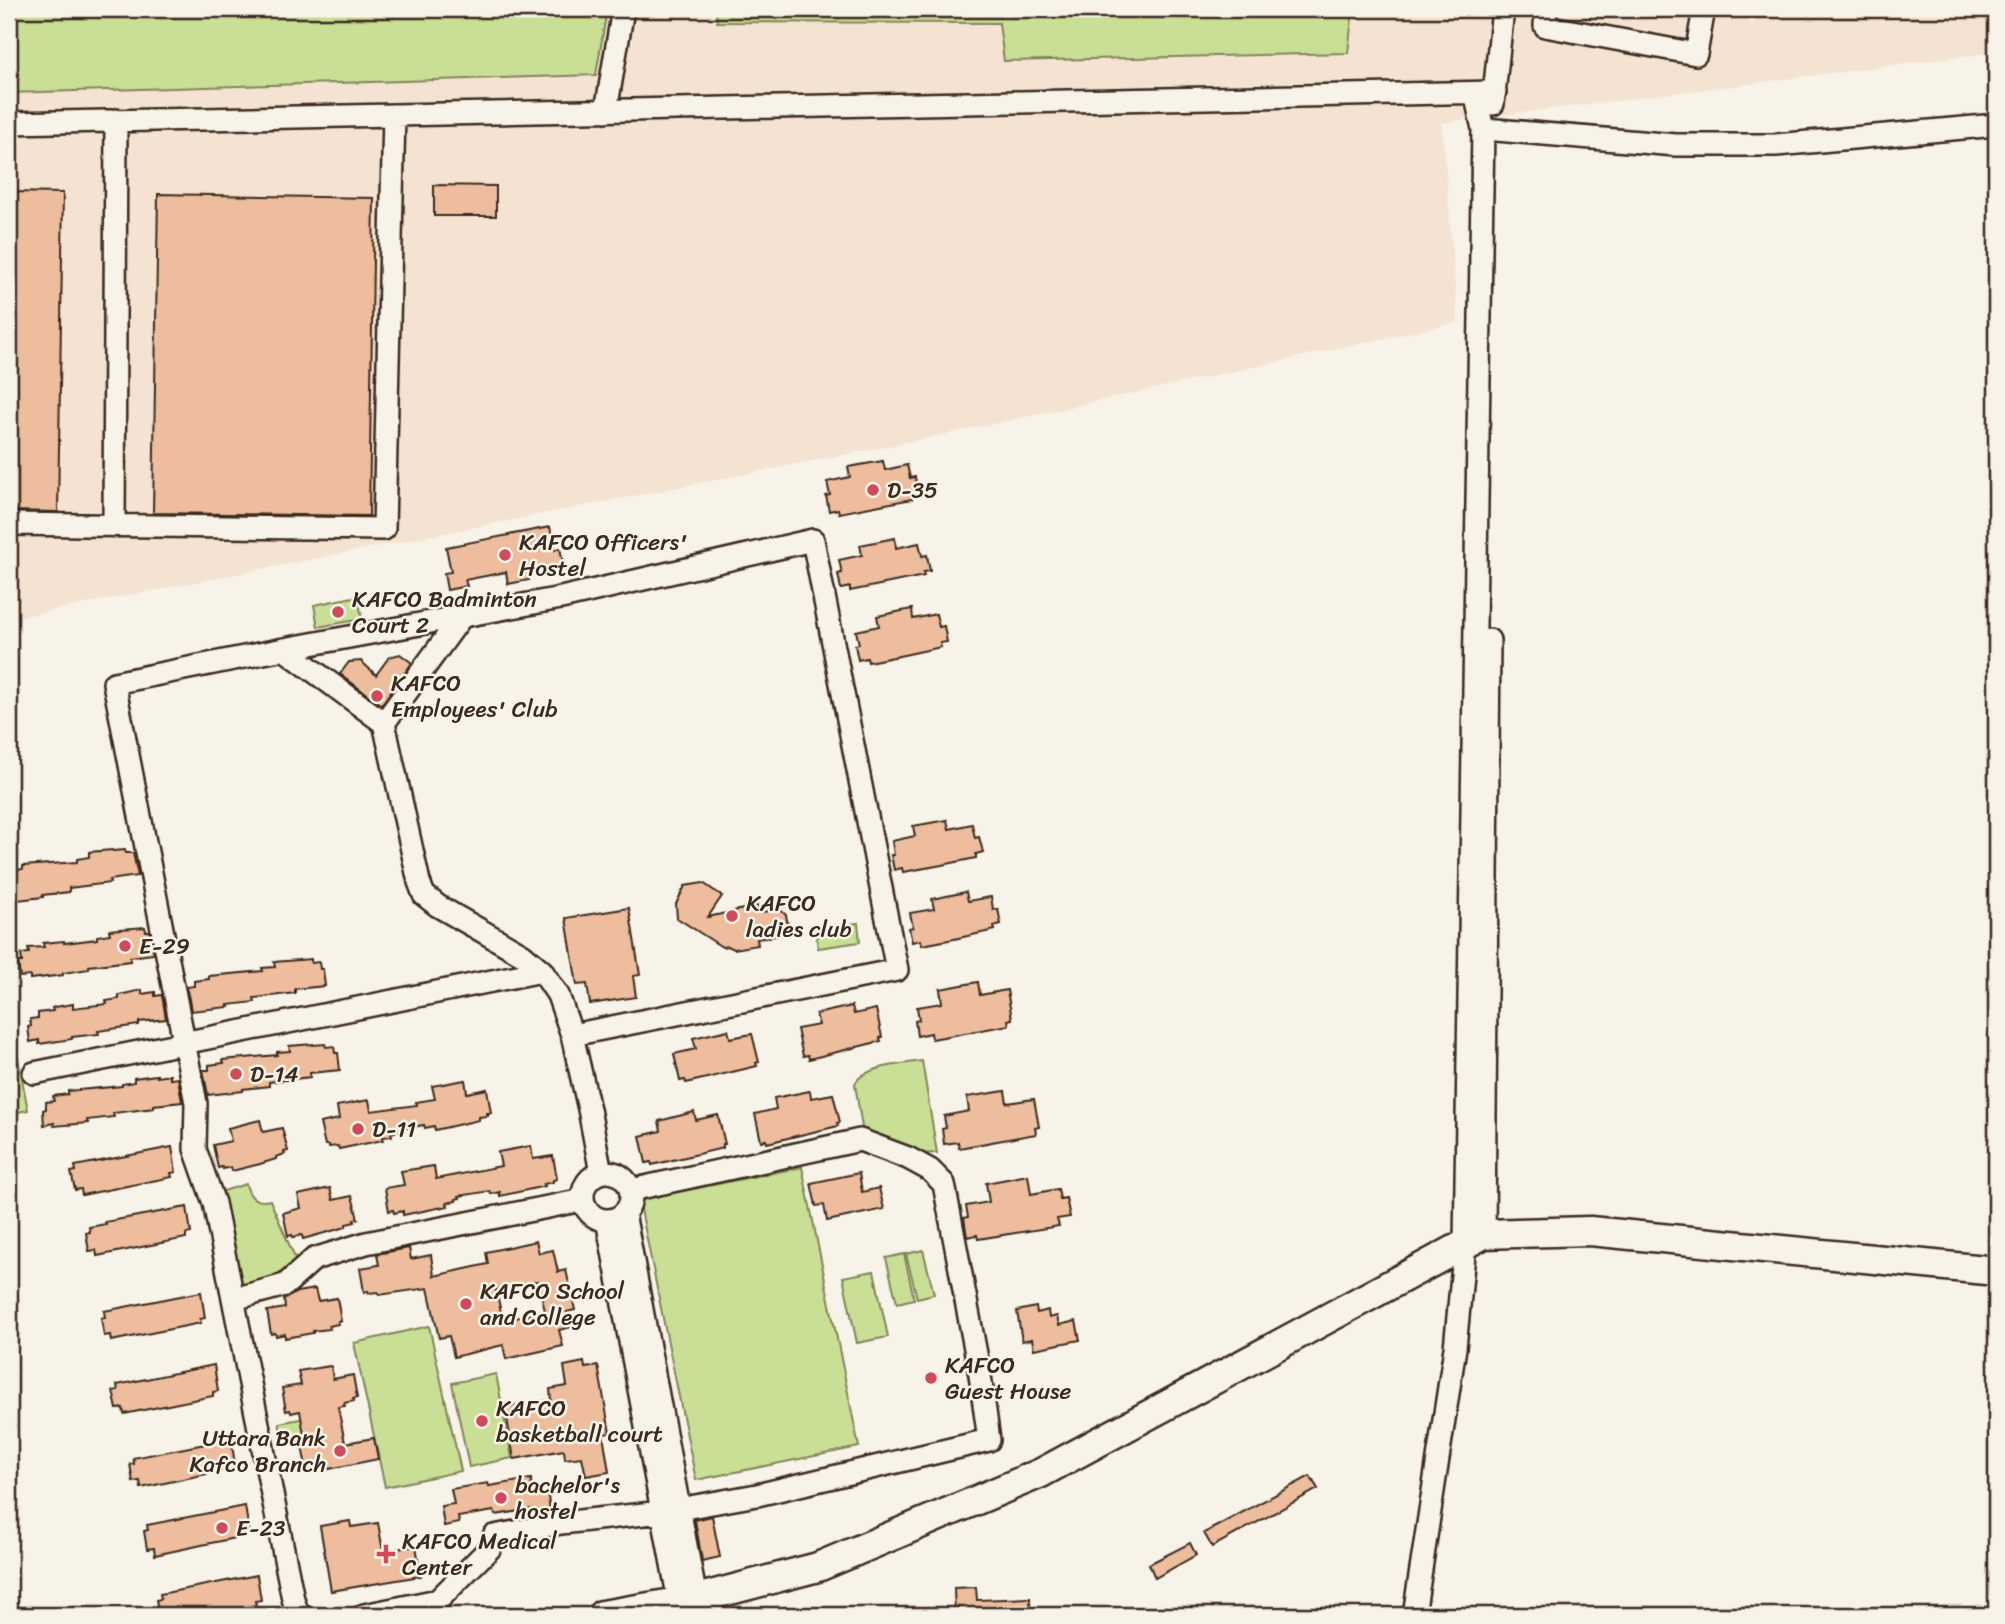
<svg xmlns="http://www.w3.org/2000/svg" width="2005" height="1624" viewBox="0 0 2005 1624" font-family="Sriracha,sans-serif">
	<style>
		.built { fill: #f4e3d2 }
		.green { fill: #c9df95; stroke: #82845a; stroke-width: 2 }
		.building { fill: #edbd9d; stroke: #3b2a1e; stroke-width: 2; fill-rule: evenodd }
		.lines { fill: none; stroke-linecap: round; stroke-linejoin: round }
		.street-casing { stroke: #3b2a1e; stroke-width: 26 }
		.secondary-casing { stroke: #3b2a1e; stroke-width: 33 }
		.street { stroke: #f7f3e8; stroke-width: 21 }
		.secondary { stroke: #f7f3e8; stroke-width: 28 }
		.poi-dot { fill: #d1495b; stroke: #f7f3e8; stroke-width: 2.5 }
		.labels { text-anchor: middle; stroke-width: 5; stroke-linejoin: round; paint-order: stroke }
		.poi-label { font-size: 23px; fill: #3b2a1e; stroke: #f7f3e8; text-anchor: start }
	</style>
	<rect width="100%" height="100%" fill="#f7f3e8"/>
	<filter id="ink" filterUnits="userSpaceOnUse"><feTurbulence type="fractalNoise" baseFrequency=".0143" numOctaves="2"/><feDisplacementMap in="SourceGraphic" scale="14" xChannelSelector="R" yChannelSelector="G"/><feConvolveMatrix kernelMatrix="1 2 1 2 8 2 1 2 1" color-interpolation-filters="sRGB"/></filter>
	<g filter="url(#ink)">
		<path class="built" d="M9,9H1996V52L1442,123L1458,322L929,438L9,619Z
			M810,1604L812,1615H749Z"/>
		<path class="green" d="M9,9H607L596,75L9,93Z
			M716,9H1353L1348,53L1004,61L999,23L717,22Z
			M358,596L362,619L318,627L314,605Z
			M858,923L860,942L818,948L815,929Z
			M9,1012L28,1110L9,1114Z
			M922,1061L937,1153L914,1154L863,1134L855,1084C863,1066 904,1064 922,1061Z
			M802,1167L859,1447L696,1480L639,1200Z
			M246,1184C249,1197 256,1204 270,1200L298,1265L282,1279L239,1291L217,1193Z
			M923,1250L934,1294L917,1298L906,1254Z
			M904,1254L914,1299L897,1303L886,1258Z
			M874,1271L888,1337L857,1343L843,1277Z
			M429,1326L461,1471L385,1487L354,1343Z
			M496,1374L512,1458L469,1467L452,1383Z
			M316,1416L320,1434L283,1442L279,1423Z"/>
		<path class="building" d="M434,185L496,186V216H434Z
			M9,192L63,193L58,512L9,511Z
			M158,194L374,198L369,516L153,513Z
			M883,461L885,470L907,465L910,478L915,477L918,493L911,494L912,499L870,507L839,513L838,509L829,511L826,496L830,495L827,482L850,477L848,467Z
			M550,527L555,550L560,548L564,567L528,573L529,580L508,584L506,572L465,580L467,586L447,590L444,573L451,572L446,547Z
			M895,538L896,548L919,543L922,556L927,555L930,571L923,572L924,576L850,591V587L841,589L838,574L842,573L839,560L862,555L860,545Z
			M912,609L913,619L936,614L939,627L944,626L947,642L940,643L941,647L899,656L868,662L867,658L858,660L855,645L859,644L856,631L879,626L877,616Z
			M400,654L412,663L381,705L340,674L349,662L361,661L376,675L389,657Z
			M947,820L949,829L972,824L975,838L979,837L983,852L976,854V858L942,865L903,872L902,868L894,870L891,855H894L892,841L915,836L913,826Z
			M112,850L113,851L125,850L126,853H133L138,876L109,880L110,883L69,888V892L43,895V897L9,901V871L23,869V866L77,862V859L89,857V852Z
			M703,883L722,896L708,917L757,906L760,913L778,908L786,915L788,926L780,935L757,939L758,945L734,949L728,946L722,947L677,918L676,904L685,886Z
			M966,892L968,901L991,897L993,909H998L1001,924L994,926L995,930L954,939L922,945L921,940L912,942L909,928L913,927L910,913L934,909L932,899Z
			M629,908L640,975L633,976L636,997L590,1004L587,984L577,985L566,918Z
			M145,927L146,931H149L154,954L130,957V961L89,966V969L63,973V975L30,979V976L20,977L18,962H22L21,954L29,953L28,948L44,947L43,943L64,941V943L97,939V936L110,934L109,930Z
			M311,959V963L319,962L320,969H323L325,986L295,989V993L254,998L255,1002L228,1005L229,1007L191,1011L187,987L194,986V981L209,979V976L263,971L262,968L275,967L274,962Z
			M978,982L980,995L1007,990L1012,1019L1008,1020L1009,1025L932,1039L931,1033L917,1036L915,1021L919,1020L917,1007L942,1003L940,989Z
			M142,990V994L155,992V996L162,995L166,1019L139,1022V1025L98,1031L99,1034L72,1037V1039L39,1044V1040L30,1042L28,1027L31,1026L30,1019L38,1018V1013L53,1011L52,1008L55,1007L73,1004V1008L107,1004L106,1001L119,999V995Z
			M852,1006L854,1014L876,1009L882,1037L880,1038L881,1041L809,1059L808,1055L803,1056L797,1029L819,1025L816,1014Z
			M728,1030L730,1038L752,1034L759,1062L756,1063L757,1066L686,1083L685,1080L680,1081L674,1054L696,1049L693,1038Z
			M313,1044V1045L325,1044L326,1047L334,1046L335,1053H338L340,1070L310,1073V1077L269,1082V1086L243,1089V1091L208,1095L203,1070H209V1065L224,1063L223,1060L277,1055V1052L290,1051L289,1046Z
			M157,1075V1077L170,1075V1079L178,1078L182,1102L154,1105V1108L113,1113L114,1117L87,1120L88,1123L54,1126V1123L44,1125L43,1110L46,1109V1102L54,1101L53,1096L68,1094V1091L122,1086V1084L134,1082V1078Z
			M465,1080L467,1093L487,1089L491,1113H487L488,1116L479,1117V1120L435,1130L434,1126L425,1128L424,1125L395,1130V1132L391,1133L392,1136L383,1137V1140L339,1149L338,1146L329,1147V1145H325L320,1123L339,1119L337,1106L369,1100L371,1111L417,1105L416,1102L435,1099L432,1086Z
			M810,1091L811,1098L833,1094L840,1122L837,1123L838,1126L767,1143L766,1140L761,1141L755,1114L776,1109L774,1098Z
			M1005,1091L1007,1103L1034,1099L1039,1127L1035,1128L1036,1134L959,1148L958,1142L944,1144L942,1129L946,1128L944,1116L969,1111L967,1097Z
			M694,1112L696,1120L718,1115L725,1144H723V1148L652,1165L651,1162L646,1163L640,1136L661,1131L659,1121Z
			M260,1120L263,1132L282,1128L288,1151L284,1152L285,1154L276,1157V1159L260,1164L232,1171L231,1167L223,1169L222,1167L218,1168L213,1145L231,1141L228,1128Z
			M531,1146L533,1159L553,1156L557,1179L553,1180V1182L544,1184L545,1186L500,1196V1192L491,1194L490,1191L459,1196L460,1198L456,1199V1201L447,1203L448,1206L403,1215V1211L394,1213L393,1210L389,1211L385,1188L404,1185L401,1171L434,1166L436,1179L501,1166L498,1152Z
			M172,1147L176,1172L171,1173L172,1177L82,1195L81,1189L75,1190L71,1172L76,1171L75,1166Z
			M859,1173L862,1192L879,1188L884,1209L827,1221L824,1205L816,1206L811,1183Z
			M1028,1175L1031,1194L1058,1189L1060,1199L1066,1198L1070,1217L1057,1219L1059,1226L978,1239L977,1235L967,1237L964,1218L968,1217L966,1206L989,1202L986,1183Z
			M330,1188L333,1200L352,1196L358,1219L354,1220L355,1222L346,1224V1227L303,1239L302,1235L293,1237L292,1235L288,1236L283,1213L301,1208L298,1195Z
			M187,1207L191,1233L186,1234V1238L97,1256L96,1250L89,1251L86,1233L90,1232L89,1227L106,1224L105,1222Z
			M536,1241L539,1253L553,1250L558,1272L566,1270L575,1310L567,1312L571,1327L559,1330L563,1346L506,1359L503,1345L454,1357L449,1336L439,1338L428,1288L379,1295L378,1292L369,1293L368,1291L364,1292L360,1268L379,1265L377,1254L409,1248L411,1259L431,1255L434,1276L488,1264L486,1252ZM538,1281L545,1311L503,1321L496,1290Z
			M315,1289L318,1301L337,1298L341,1321H338V1324L329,1326L330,1329L313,1331V1333L285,1338V1334L276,1336L275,1333L271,1334L267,1311L285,1308L284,1299L297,1292Z
			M201,1292L205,1318L200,1319L201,1323L111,1341L110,1335L104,1336L101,1318L105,1317L104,1311Z
			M1036,1307L1037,1313L1048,1310L1049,1318L1057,1316L1059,1325L1076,1321L1080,1340L1034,1349L1032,1339L1022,1341L1017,1311Z
			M584,1362L585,1368L598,1366L610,1433L603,1434L609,1472L586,1476L582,1457L565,1459L564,1450L514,1459L505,1407L551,1400L550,1389L567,1386L564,1366Z
			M214,1365L218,1391L213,1392V1396L124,1414L123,1408L117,1409L113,1391L118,1390L117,1385Z
			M331,1366L333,1379L353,1375L357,1398L353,1399L354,1401L344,1403L345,1406L338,1407L345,1443L374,1438L378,1459L329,1469L328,1462L306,1466L301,1442L305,1441L300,1411L291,1413L290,1410L286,1411L282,1388L301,1385L298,1371Z
			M231,1439L235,1464L229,1465L230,1469L141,1488L140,1481L133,1482L130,1464H134L133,1458Z
			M1310,1476L1318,1489L1212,1547L1204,1533Z
			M531,1479L532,1492L547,1489L550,1511L534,1513L533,1509L495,1515L494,1511L458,1517L459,1523L444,1526L441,1506L454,1504L451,1489L488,1483L489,1486Z
			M245,1506L249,1531L243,1532L244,1536L155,1555L154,1548L147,1549L144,1531L148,1530L147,1525Z
			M712,1516L720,1557L702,1561L695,1520Z
			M350,1521L351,1527L378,1523L383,1551L416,1546L421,1576L331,1591L320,1526Z
			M1190,1543L1196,1555L1155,1578L1149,1564Z
			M257,1575L261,1600L255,1601L256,1605L206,1615H159L156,1600L161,1599L160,1594Z
			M976,1587L977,1600L1030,1598L1031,1615H955L954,1588Z"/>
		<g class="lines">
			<defs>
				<path id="street" d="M1546,9L1545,26L1696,54L1704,9
					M1493,104L1503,9
					M606,111L623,9
					M9,123L1495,92
					M1496,130L1676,145H1776L1996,125
					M9,524L384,529L394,115
					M114,525L116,120
					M462,616L384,723L419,882L424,895L438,906L522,954L542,971
					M284,649L384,723
					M34,1073L542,971L558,995L572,1035L589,1109L601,1173
					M583 1196a24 24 0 1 1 48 0a24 24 0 1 1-48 0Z
					M624,1213L696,1599
					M607,1220L679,1601
					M1484,1234L1489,640
					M234,1299L285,1285L314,1259L366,1243L583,1200
					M301,1615L297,1611L293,1599L214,1203L195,1149L196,1103L114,683L284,649L561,598L813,540L897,970L572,1035
					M364,1615L438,1600L490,1548L494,1536L561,1523L662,1512L757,1495L989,1440L980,1375L944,1184L930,1170L908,1158L860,1140L631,1190
					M1414,1615L1455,1348L1465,1244L1483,129L1475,93"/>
				<path id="secondary" d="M602,1615L696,1599L818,1567L1041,1473L1484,1234L1590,1231L1996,1271"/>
			</defs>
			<use href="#street" class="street-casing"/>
			<use href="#secondary" class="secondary-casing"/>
			<use href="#street" class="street"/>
			<use href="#secondary" class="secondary"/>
		</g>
	</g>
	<g class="poi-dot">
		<circle cx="873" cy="490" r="7"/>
		<circle cx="505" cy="555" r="7"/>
		<circle cx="338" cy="612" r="7"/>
		<circle cx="377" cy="696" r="7"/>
		<circle cx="732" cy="916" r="7"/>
		<circle cx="125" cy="946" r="7"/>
		<circle cx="236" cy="1074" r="7"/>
		<circle cx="358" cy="1129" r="7"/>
		<circle cx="466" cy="1304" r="7"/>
		<circle cx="931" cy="1378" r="7"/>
		<circle cx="482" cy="1421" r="7"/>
		<circle cx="340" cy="1451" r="7"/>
		<circle cx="501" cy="1498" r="7"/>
		<circle cx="222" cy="1528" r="7"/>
		<path d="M382.5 1543.5h7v7h7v7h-7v7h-7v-7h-7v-7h7z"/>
	</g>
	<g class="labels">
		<g class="poi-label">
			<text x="887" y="498">D-35</text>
			<text x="519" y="550">KAFCO Officers'<tspan x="519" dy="26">Hostel</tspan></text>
			<text x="352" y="607">KAFCO Badminton<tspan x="352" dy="26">Court 2</tspan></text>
			<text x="391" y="691">KAFCO<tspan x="391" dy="26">Employees' Club</tspan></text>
			<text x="746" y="911">KAFCO<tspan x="746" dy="26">ladies club</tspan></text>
			<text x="139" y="954">E-29</text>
			<text x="250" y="1082">D-14</text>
			<text x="372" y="1137">D-11</text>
			<text x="480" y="1299">KAFCO School<tspan x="480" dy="26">and College</tspan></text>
			<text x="945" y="1373">KAFCO<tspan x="945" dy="26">Guest House</tspan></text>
			<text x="496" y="1416">KAFCO<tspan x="496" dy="26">basketball court</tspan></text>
			<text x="326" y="1446" text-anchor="end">Uttara Bank<tspan x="326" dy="26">Kafco Branch</tspan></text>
			<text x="515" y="1493">bachelor's<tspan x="515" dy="26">hostel</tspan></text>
			<text x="236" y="1536">E-23</text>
			<text x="402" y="1549">KAFCO Medical<tspan x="402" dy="26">Center</tspan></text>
		</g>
	</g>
	<rect width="2005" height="1624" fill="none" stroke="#f7f3e8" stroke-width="35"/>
	<rect x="18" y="18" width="1970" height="1589" fill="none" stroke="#3b2a1e" stroke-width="2.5" filter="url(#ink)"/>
</svg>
